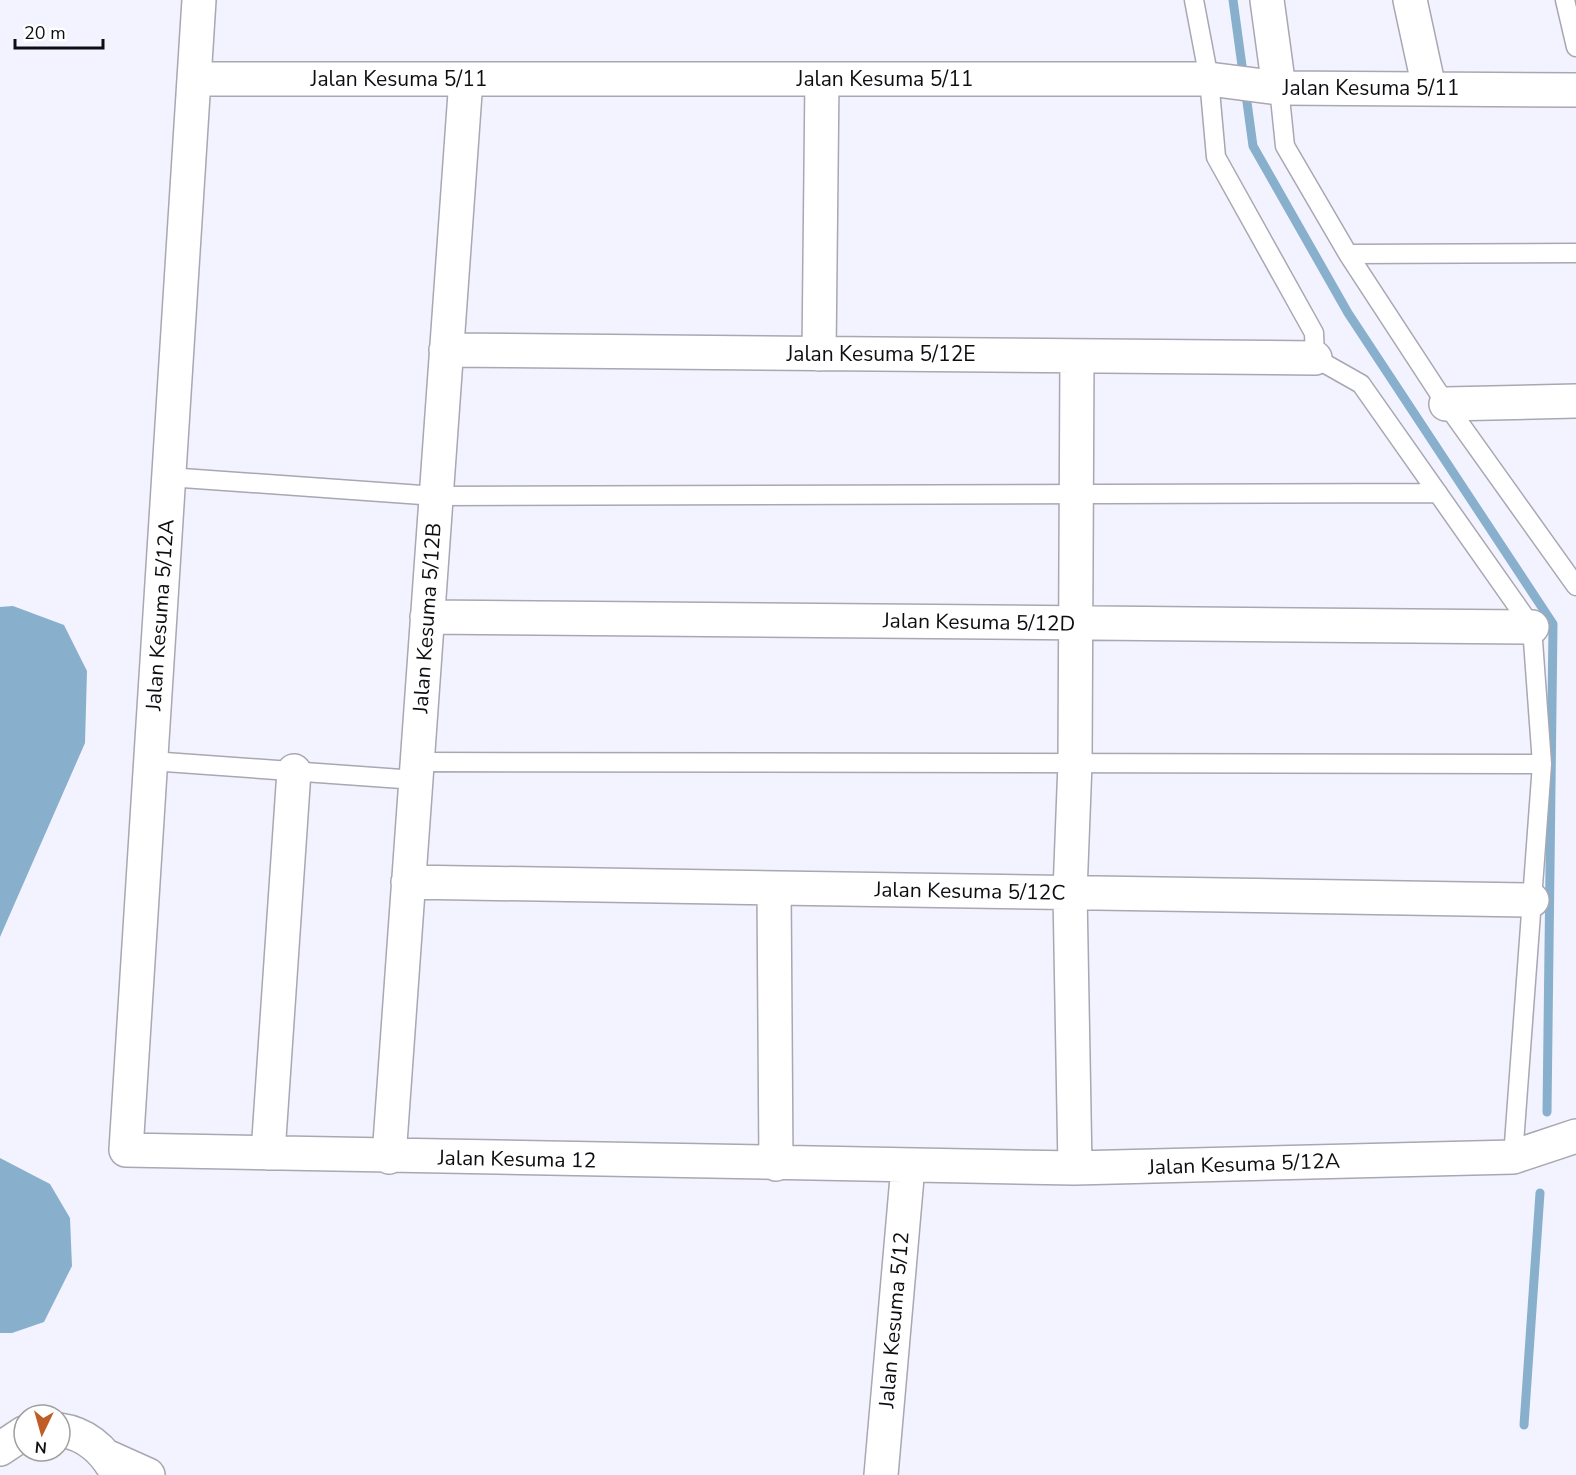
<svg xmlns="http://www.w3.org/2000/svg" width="1576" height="1475" viewBox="0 0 1576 1475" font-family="'Nunito Sans',sans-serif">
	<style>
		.water { fill: #88b0cc }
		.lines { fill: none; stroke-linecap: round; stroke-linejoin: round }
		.stream { stroke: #88b0cc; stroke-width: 9 }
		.service-casing { stroke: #a8a7b2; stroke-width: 21 }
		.minor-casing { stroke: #a8a7b2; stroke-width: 36 }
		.tertiary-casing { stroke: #a8a7b2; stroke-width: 36 }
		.service { stroke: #fff; stroke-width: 18 }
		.minor { stroke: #fff; stroke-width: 33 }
		.tertiary { stroke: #fff; stroke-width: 33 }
		.labels { text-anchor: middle; stroke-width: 4.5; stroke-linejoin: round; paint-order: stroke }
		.street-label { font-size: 21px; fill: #0e0e12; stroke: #fff }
	</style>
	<rect width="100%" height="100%" fill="#f3f3ff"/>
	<path class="water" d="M13,606L64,625L87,671L85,743L0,937V607Z
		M0,1158L50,1184L70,1218L72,1266L44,1322L12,1333H0Z"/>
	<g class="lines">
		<path class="stream" d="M1233,0L1253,146L1348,313L1553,624L1547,1112
			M1524,1425L1540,1193"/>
		<defs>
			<path id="service" d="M1194,0L1209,79L1216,157L1314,333L1315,358L1361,384L1532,627L1542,764L1513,1157
				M1565,0L1576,47
				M1279,88L1285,146L1348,254L1446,404L1576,586
				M1348,254L1576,253
				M168,477L436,496L1438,493
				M151,761L416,780
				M417,762L1542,764"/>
			<path id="minor" d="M199,0L126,1150L1075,1168L1513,1157L1576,1136
				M1267,0L1279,88
				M1410,0L1429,88
				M194,79H1209L1279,88L1576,90
				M446,350L1315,358
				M819,354L822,79
				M1446,404L1576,401
				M427,617L1532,627
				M408,882L1532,900
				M774,888L776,1164
				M268,1153L294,771
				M389,1157L466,79
				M1075,1168L1070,892L1075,763L1077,356
				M881,1475L908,1166"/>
			<path id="tertiary" d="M60,1430C88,1434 105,1451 118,1475
				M0,1449L24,1433
				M108,1457L148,1475"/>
		</defs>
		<use href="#service" class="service-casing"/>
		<use href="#minor" class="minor-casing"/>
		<use href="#tertiary" class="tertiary-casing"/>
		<use href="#service" class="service"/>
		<use href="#minor" class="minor"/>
		<use href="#tertiary" class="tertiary"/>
	</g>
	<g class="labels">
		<g class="street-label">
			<text x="399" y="86">Jalan Kesuma 5/11</text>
			<text x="885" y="86">Jalan Kesuma 5/11</text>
			<text x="1371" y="95">Jalan Kesuma 5/11</text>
			<text x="881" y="361">Jalan Kesuma 5/12E</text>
			<text transform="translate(160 615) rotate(-86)" y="7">Jalan Kesuma 5/12A</text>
			<text transform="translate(427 618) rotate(-86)" y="7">Jalan Kesuma 5/12B</text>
			<text transform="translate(979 622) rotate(1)" y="7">Jalan Kesuma 5/12D</text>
			<text transform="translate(970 891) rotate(1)" y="7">Jalan Kesuma 5/12C</text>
			<text transform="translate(517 1159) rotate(1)" y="7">Jalan Kesuma 12</text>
			<text transform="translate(1244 1164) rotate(-2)" y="7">Jalan Kesuma 5/12A</text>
			<text transform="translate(894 1320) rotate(-85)" y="7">Jalan Kesuma 5/12</text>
		</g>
	</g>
	<g transform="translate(42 1433) rotate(185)"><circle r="28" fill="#ffffff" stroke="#9f9fa0" stroke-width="1.5"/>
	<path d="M0-4.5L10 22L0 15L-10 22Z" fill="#c05c25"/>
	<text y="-9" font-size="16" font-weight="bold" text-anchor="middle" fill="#0e0e12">N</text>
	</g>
	<path d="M15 39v9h88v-9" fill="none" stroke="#0e0e12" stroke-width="3"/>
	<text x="24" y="39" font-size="18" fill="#0e0e12" stroke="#ffffff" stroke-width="4.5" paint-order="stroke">20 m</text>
</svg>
